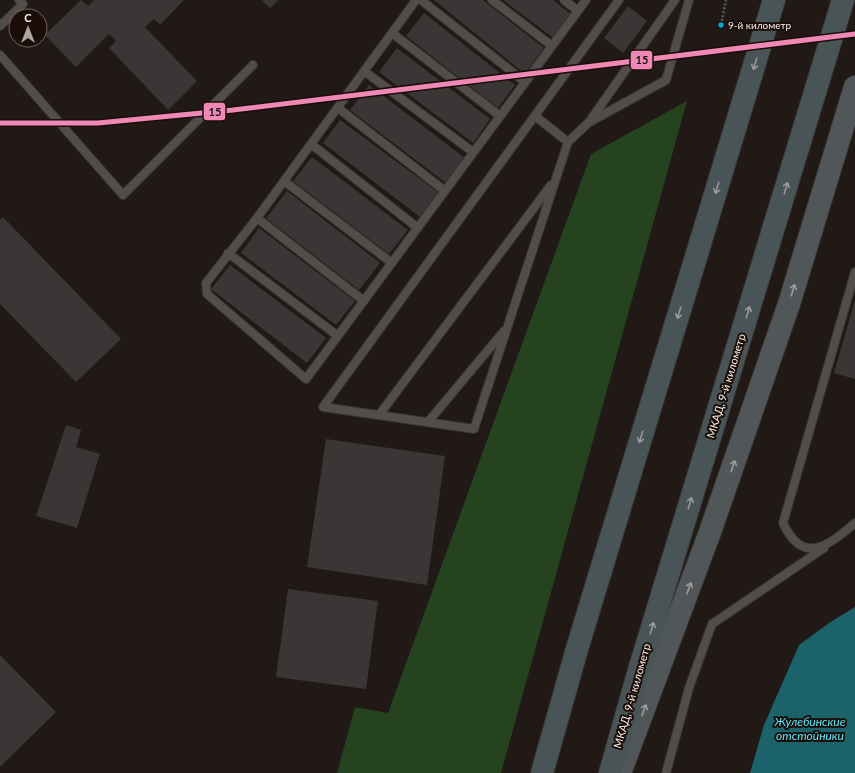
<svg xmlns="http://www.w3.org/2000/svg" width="855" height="773" viewBox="0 0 855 773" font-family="Lato,sans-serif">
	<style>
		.green { fill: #264320 }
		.water { fill: #1b626b }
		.building { fill: #3a3636 }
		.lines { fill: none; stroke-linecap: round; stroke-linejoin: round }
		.lane-casing { stroke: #383331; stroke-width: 10 }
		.primary-casing { stroke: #383331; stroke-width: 24 }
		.highway-casing { stroke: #383331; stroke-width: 24 }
		.path { stroke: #605a58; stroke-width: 2.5; stroke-dasharray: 2 2; stroke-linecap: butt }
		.lane { stroke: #524c4a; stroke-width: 8 }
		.primary { stroke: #515758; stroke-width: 22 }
		.highway { stroke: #495457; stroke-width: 22 }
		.metro-1-casing { stroke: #1b0e09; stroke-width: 8 }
		.metro-1 { stroke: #f088b6; stroke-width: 5 }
		.oneway { stroke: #999a9a }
		.oneway2 { stroke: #9d9b9a }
		.bus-dot { fill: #00a9ce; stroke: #1b0e09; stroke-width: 1.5 }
		.labels { text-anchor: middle; stroke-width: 4; stroke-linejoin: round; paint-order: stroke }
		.bus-label { font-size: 10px; fill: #faefeb; stroke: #1b0e09; text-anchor: start }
		.street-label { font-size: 11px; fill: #faefeb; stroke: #1b0e09 }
		.water-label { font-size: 12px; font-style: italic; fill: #5ce8fb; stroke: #1b0e09 }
		.line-badge { stroke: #1b0e09; stroke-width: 1.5 }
		.pale-badge-label { font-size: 11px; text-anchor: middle; font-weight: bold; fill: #111 }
	</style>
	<rect width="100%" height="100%" fill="#201916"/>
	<path class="green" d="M687,101L501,773H337L355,707L388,713L591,154Z"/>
	<path class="water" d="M855,607V773H750L764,725L799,645L829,623Z"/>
	<path class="building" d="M81,0L88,6L94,0H184L160,25L154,19L145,27L197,81L168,110L109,48L116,41L109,34L76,67L45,35Z
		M262,0H278L270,8Z
		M434,0H483L544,48L525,74Z
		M503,0H553L573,16L556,40Z
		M628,6L647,21L623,53L604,38Z
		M424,13L515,85L498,108L406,36Z
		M397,48L490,119L473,143L379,72Z
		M369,85L465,158L446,183L350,110Z
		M340,120L439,193L420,217L323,143Z
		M312,157L408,230L389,254L293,181Z
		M287,191L380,263L359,290L266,218Z
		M3,217L121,339L76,382L0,304V220Z
		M259,228L355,301L336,325L241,253Z
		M230,265L326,338L307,363L211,289Z
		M855,300V379L834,373Z
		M66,425L81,430L76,447L100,454L77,528L36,516Z
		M326,439L445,456L427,585L307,567Z
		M288,589L378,601L366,689L276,677Z
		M0,655L56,712L0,767Z"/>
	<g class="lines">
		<defs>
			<path id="lane" d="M416,0L257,218L206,283L207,294L306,379L586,0
				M421,0L525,82
				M492,0L552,46
				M564,0L578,11
				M619,0L323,407L474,429L568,142L588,123L666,80L689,0
				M0,26L23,4L19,0
				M392,33L500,116
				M0,55L123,195L253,65
				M364,71L473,152
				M338,108L445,191
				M535,116L568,142
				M589,122L675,0
				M311,144L418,228
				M284,181L392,263
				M257,218L364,301
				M228,253L338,336
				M855,272L783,523C803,566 828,546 855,523
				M379,415L551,185
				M428,422L504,331
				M666,773L689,688L712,624L824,548"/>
			<path id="primary" d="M620,773L710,532L789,304L855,87"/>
			<path id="highway" d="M542,773L577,649L774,0
				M610,773L640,667L843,0"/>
		</defs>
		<use href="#lane" class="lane-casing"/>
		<use href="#primary" class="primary-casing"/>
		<use href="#highway" class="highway-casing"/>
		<path class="path" d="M721,25L726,0"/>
		<use href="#lane" class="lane"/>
		<use href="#primary" class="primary"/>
		<use href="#highway" class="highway"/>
		<defs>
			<path id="metro-1" d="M0,123H98L233,110L855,34"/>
		</defs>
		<use href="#metro-1" class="metro-1-casing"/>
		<use href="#metro-1" class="metro-1"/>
	</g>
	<defs><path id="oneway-shaft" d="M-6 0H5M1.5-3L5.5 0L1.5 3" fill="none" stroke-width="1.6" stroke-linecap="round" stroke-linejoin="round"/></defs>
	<g class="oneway">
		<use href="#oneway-shaft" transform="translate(755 64) rotate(107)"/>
		<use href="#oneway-shaft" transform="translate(717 188) rotate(107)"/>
		<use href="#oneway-shaft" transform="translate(786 188) rotate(-73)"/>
		<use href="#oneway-shaft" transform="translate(748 312) rotate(-73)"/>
		<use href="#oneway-shaft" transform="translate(679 313) rotate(107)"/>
		<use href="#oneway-shaft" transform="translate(641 437) rotate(107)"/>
		<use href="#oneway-shaft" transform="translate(690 503) rotate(-73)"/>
		<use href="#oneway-shaft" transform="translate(652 628) rotate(-73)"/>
	</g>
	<g class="oneway2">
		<use href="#oneway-shaft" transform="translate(793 290) rotate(-73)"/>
		<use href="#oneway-shaft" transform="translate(733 466) rotate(-71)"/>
		<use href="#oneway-shaft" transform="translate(689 588) rotate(-70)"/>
		<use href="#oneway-shaft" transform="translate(644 710) rotate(-70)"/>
	</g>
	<circle class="bus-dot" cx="721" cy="25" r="3.5"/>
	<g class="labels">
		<g class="bus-label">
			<text x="728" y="29">9-й километр</text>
		</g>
		<g class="street-label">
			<text transform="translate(726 386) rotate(-73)" y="4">МКАД, 9-й километр</text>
			<text transform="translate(632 696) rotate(-74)" y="4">МКАД, 9-й километр</text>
		</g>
		<g class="water-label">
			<text x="810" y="726">Жулебинские<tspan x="810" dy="14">отстойники</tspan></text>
		</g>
	</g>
	<g class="line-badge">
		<rect x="630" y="50" width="23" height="20" rx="4" fill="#f088b6"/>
		<rect x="203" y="102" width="23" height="19" rx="4" fill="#f088b6"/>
	</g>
	<g class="pale-badge-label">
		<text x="642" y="64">15</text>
		<text x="215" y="116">15</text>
	</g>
	<g transform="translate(28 28)"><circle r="19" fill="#1b0e09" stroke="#746863"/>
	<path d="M0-3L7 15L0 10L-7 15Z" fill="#aea4a0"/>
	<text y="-6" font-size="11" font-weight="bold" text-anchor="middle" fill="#faefeb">С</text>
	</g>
</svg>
